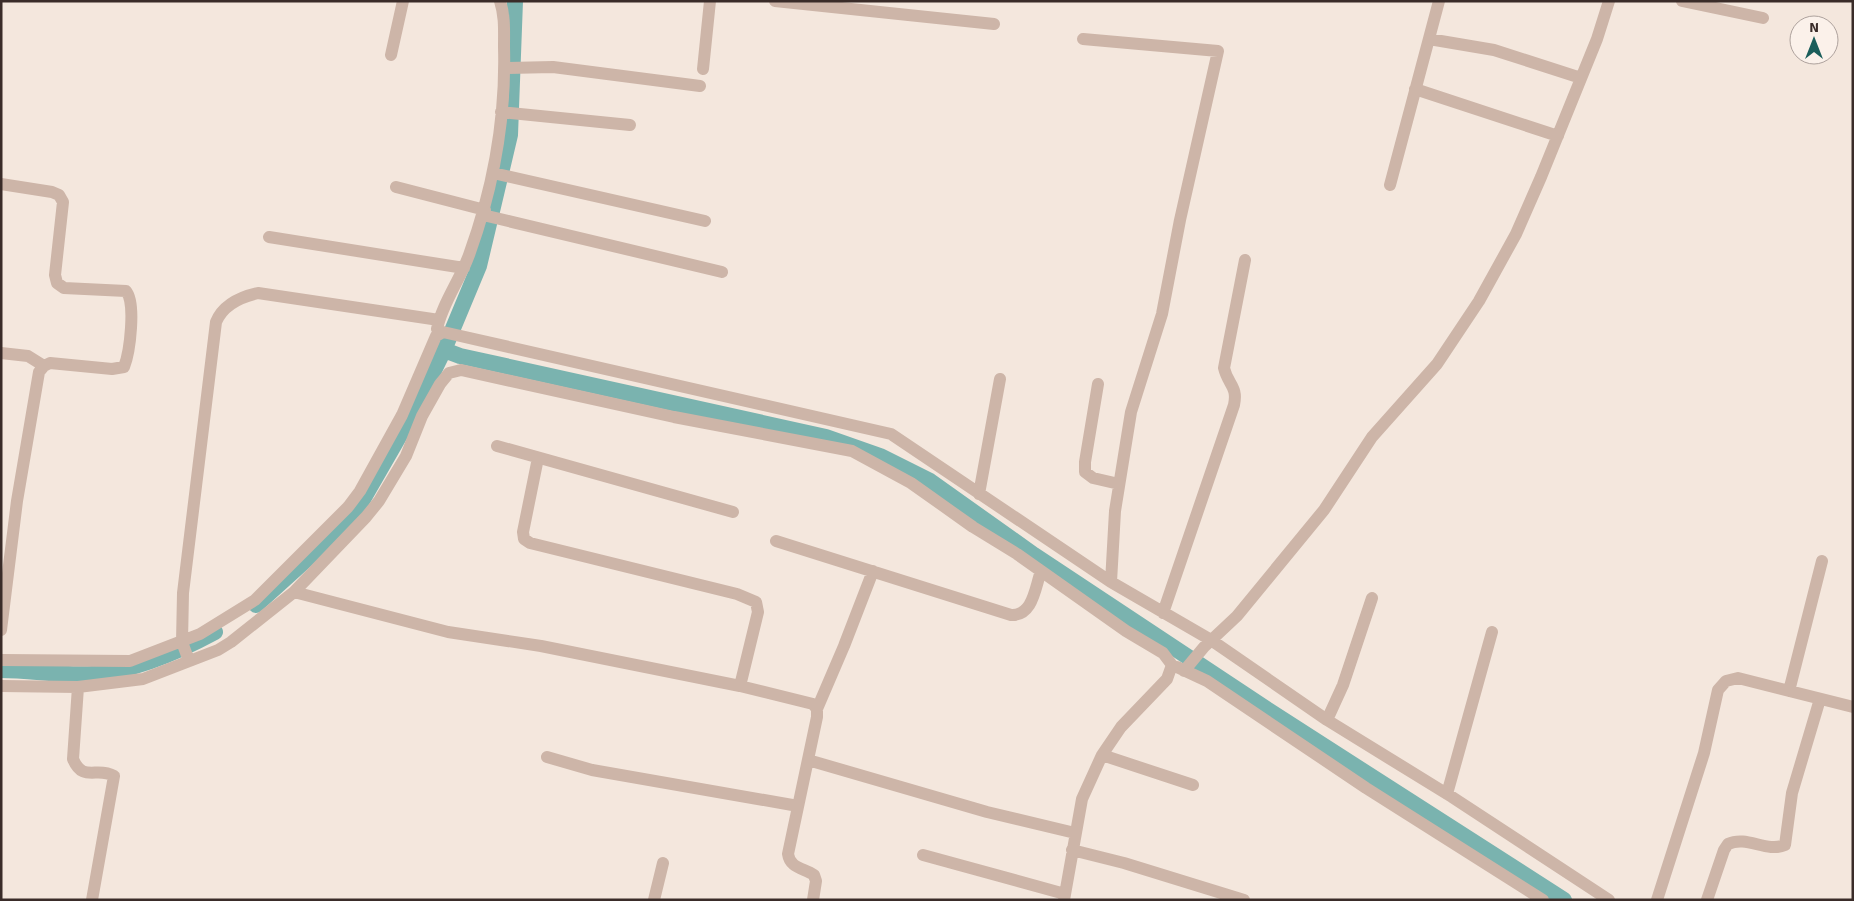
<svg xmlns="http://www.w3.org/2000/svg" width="1854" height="901" viewBox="0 0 1854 901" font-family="Signika,sans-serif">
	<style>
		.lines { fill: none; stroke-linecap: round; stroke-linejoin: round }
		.canal { stroke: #7ab3af; stroke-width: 16 }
		.minor { stroke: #cdb5a8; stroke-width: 12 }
	</style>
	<rect width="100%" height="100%" fill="#f4e7dd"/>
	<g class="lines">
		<path class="canal" d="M444,350L460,356L826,437L880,456L930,481L1034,555L1271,712L1564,900
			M256,605L339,530L358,508L416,407L444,350L479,266L510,135L515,1
			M1,670C31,670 63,676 93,674C135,671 178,652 215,632"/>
		<path class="minor" d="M775,1L994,24
			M1682,1L1763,18
			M1083,39L1218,51L1180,220L1162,314L1131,412L1115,511L1111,582
			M1429,39L1494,50L1581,78
			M391,55L403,1
			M505,68L553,67L700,86
			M703,69L710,1
			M1415,89L1558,136
			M501,112L630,125
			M493,173L705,221
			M1,184L52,192L59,195L63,202L55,275L57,283L64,288L126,291C136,303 130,352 124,367L112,369L50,363L44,366L39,372L17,501L1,630
			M1390,185L1439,1
			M396,187L485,210
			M483,215L722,272
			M269,237L464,268
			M437,329C442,304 460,280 469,255C493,189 506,117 504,47C504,31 505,16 500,1
			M1,353L28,356L44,366
			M1098,384L1085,462V472L1093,478L1119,484
			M497,446L733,512
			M538,458L523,532L524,539L530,543L737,594L756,602L758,612L740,686
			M979,494L1000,379
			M776,541L1011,615C1033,616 1035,588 1041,571
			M294,592L448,632L541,646L740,686L813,704L817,709V717L788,854C790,868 803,868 814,875L816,881L813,900
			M1163,613L1234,405C1238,386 1228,385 1224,368L1245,260
			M1,660L130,661L200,634L255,600L348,507L360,491L402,415L436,336L443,332L891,434L1111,582L1211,640L1327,720L1452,797L1609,900
			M189,661L182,642L183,593L216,322C223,305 240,297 258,293L439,320
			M1177,667L1207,681L1366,788L1543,900
			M1184,671L1204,647L1237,616L1324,510L1372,437L1437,364L1479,301L1516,234L1541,177L1597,39L1609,1
			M1,686L78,687L143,679L218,650L231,642L294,592L366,517L379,501L406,456L422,416L440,384L449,373L461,370L674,417L852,451L911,483L973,527L1017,554L1126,631L1163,653L1172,665L1167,679L1121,727L1102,755L1082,799L1064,900
			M78,687L73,759C83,783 97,766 114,776L92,900
			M1789,691L1822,561
			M817,709L844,646L873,571
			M1327,720L1343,685L1372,598
			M1102,755L1193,785
			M547,757L592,770L798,806
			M808,760L987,812L1075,833
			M1447,794L1492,632
			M1072,850L1124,863L1244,900
			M923,855L1065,894
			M654,900L663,863
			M1657,900L1704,753L1718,690L1726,681L1738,678L1853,707
			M1707,900L1724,850L1728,844C1747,835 1766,853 1785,845L1792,793L1820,699"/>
	</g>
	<rect width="1854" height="901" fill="none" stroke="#3a2c29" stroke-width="5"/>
	<g transform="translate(1814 40)"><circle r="24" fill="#fbf1ea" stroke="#aea29d"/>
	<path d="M0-4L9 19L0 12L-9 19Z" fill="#1b5e5b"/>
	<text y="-8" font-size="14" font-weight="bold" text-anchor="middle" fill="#3a2c29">N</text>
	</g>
</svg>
